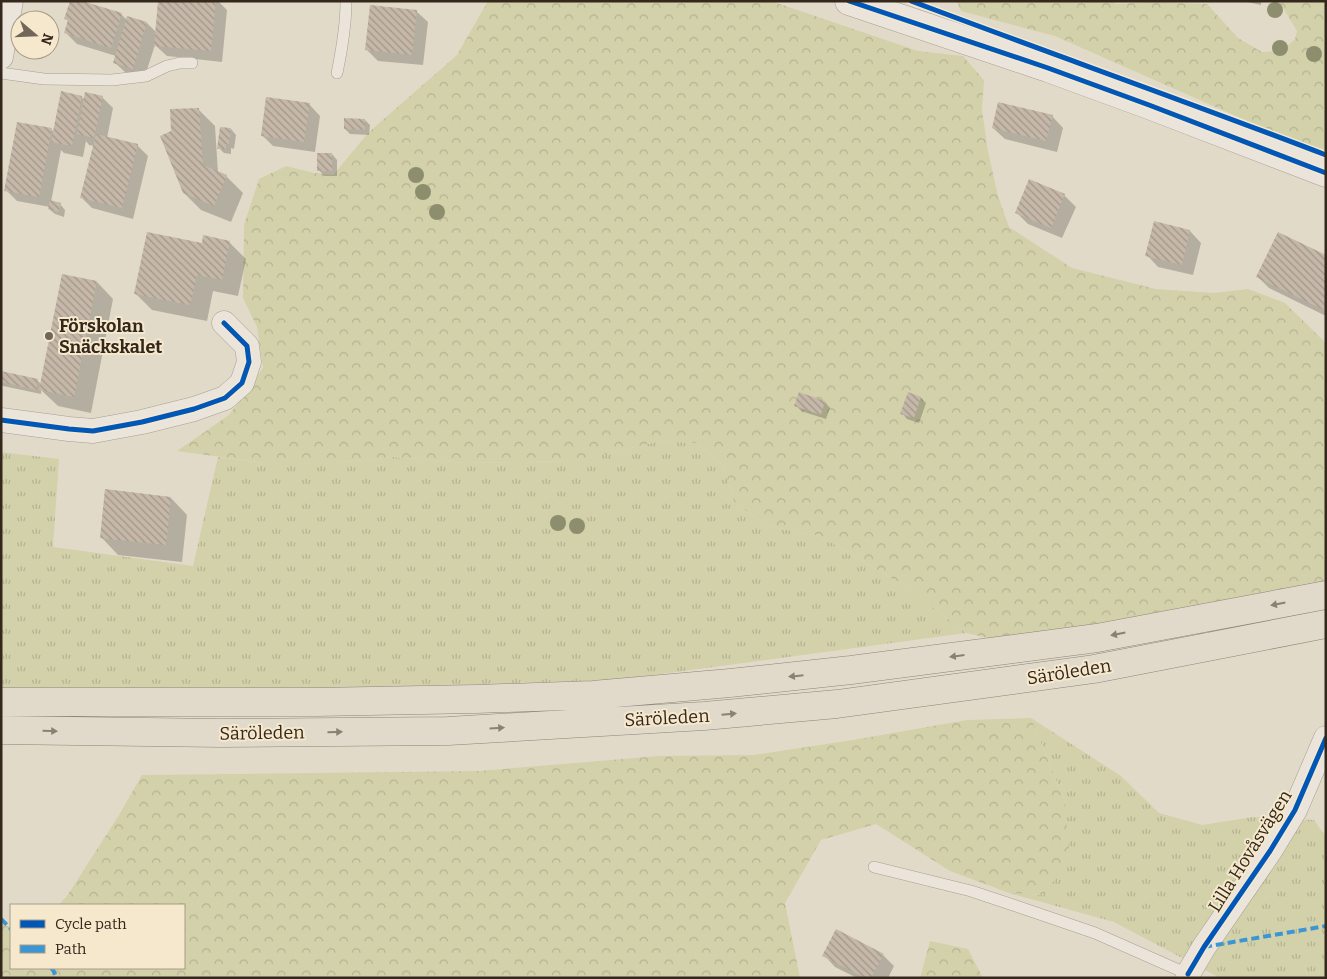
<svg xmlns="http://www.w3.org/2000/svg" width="1327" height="979" viewBox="0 0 1327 979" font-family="Bitter,serif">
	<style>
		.grass { fill: url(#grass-tufts) }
		.forest { fill: url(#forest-crowns) }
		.shadow { fill: #0003 }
		.building { fill: url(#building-back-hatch) }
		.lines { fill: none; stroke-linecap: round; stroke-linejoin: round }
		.service-casing { stroke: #a79f92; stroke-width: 12 }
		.minor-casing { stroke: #a79f92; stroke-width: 25 }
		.tertiary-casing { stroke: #a79f92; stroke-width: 29 }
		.primary-casing { stroke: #8c8479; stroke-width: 29 }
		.service { stroke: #eae4da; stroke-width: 11 }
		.minor { stroke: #eae4da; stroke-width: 24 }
		.tertiary { stroke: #eae4da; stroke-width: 28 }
		.primary { stroke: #e1dacb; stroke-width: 28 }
		.quiet { stroke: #3d96d4; stroke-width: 4; stroke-dasharray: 8 4; stroke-linecap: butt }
		.cycleway-casing { stroke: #f5e8cd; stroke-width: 8 }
		.cycleway { stroke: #0057b8; stroke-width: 5 }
		.tree { fill: #8c8e6d }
		.oneway { fill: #8a8073 }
		.poi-dot { fill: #716658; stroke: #f5e8cd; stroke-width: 2 }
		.labels { text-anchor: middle; stroke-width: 4; stroke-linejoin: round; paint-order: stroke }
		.poi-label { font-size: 18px; font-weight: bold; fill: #34271b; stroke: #f5e8cd; text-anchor: start }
		.street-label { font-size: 18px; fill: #34271b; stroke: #f5e8cd }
	</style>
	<defs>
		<pattern id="grass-tufts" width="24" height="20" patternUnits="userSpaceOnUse" patternTransform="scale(1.25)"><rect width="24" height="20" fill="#d2d1aa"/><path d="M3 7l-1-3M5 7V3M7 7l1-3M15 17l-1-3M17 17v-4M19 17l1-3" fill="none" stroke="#b5b392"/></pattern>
		<pattern id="forest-crowns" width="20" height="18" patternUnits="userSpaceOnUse" patternTransform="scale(1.25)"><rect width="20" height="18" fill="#d2d1aa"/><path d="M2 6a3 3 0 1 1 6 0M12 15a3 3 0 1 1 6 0" fill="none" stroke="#b5b392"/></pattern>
		<pattern id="building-back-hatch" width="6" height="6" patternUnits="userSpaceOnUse" patternTransform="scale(1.25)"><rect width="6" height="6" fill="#c5b8a9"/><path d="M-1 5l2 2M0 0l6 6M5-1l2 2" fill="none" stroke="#a19689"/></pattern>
	</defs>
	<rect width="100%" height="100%" fill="#e2dac8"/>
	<path class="grass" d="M660,441L698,443L724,467L734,502L767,526L820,536L908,588L966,633L616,680L82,696L1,693V452L59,459L53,547L193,566L218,457L266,463H334L393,457L466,463L576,461Z
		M1031,718L1121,776L1159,813L1202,825L1253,817L1314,820L1326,837V978H1220L1114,922L1009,893L1043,895L1065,802Z"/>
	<path class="forest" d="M488,1H771L918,51L963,56L984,80L982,110L988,151L998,196L1009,227L1072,268L1156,289L1214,293L1248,289L1285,303L1326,343V581L1000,641L966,633L908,588L820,536L767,526L734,502L724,467L698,443L660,441L576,461L466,463L393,457L334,463H266L177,451L229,415L263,368L257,327L243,298L244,225L259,179L286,166L314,173L333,175L369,132L457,55Z
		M957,1H1111L1116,4L1148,2L1207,4L1238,38L1262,52L1282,51L1295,39L1297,31L1279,1H1326V156L1055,36L961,11Z
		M1031,718L1065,802L1070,861L1043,895L1009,893L950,871L876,824L821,840L785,903L800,978H1V923L11,928V968H184V905H59L67,896L119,815L142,775L479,771L659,756L754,755L853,740L967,720Z
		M930,941L968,949L983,978H920Z"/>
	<path class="shadow" d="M160,1H218L227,10L222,62L167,56L155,45L144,79L126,73L114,62L116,56L77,44L66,33L69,22L66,19L121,14L127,20L147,23L157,33Z
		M1242,1H1261V5Z
		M416,11L428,22L423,65L378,61L367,50Z
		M82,97L85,100L102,97L113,108L107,138L137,145L148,156L133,219L92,208L81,197L94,146L89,145L86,141L83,157L64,153L61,150L51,202L60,204L65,210L64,217L55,214L49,209L50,207L17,201L6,190L51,129L54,132Z
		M309,104L320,116L315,152L273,146L262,135Z
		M198,109L215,126L218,173L226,176L243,193L231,222L201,210L184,193L172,131Z
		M1052,116L1063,128L1057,152L1005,139L993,128Z
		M365,120L370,125L369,135L350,134L345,129Z
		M221,128L231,129L236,135L234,149L231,148V154L224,153L219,148Z
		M332,154L337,160V176H324L319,170Z
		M1030,181L1065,196L1076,207L1062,238L1028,224L1017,213Z
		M1155,223L1190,231L1201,243L1193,275L1158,267L1147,255Z
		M229,242L246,259L238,296L213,291L207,321L152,310L135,293L203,245Z
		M1326,257V316L1269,288L1258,277Z
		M97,282L113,299L91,413L58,406L41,390V394L3,386L1,385V372L37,380L42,385Z
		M800,394L825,402L830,408L826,419L801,411L796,405Z
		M921,398L926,403L919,423L907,419L902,413Z
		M171,498L187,515L182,562L118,555L102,538Z
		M824,955H883L894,966L888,978H857L835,967Z"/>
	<path class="building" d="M70,1H82L122,13L111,48L64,33L68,20L64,19Z
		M158,1H216L211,51L154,46Z
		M370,5L417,10L412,55L365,50Z
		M127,16L147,22L133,69L113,63Z
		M61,91L82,96L72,146L51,142Z
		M85,92L103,96L94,138L77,134Z
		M266,97L310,103L304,142L261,136Z
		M998,102L1053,115L1046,141L992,128Z
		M199,108L203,165L227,175L214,206L183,193L160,136L171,131L170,109Z
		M344,118L365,119V130L344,129Z
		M17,122L52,128L39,197L4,191Z
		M220,127L231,128L229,144H226V149H217Z
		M96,134L138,144L122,208L80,198Z
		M317,153H332V171H317Z
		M1029,179L1065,194L1051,228L1015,213Z
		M50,200L61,203L58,212L48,209Z
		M1154,221L1190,230L1182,265L1145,256Z
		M147,232L202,243L203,235L230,241L222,280L197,275L190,305L134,294Z
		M1278,232L1326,255V311L1256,277Z
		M62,274L97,281L74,397L39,390Z
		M1,371L38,379L36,390L1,382Z
		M799,392L825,401L821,415L794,406Z
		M908,392L921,397L914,418L900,414Z
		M105,489L171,497L166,545L100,538Z
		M836,929L884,954L871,978H865L822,956Z"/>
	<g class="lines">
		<defs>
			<path id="service" d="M1,73L44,79L112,80L146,76L167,66L180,63H192
				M337,73C342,49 346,26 346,1
				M874,867L971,891L1019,907L1095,933L1190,975"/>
			<path id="minor" d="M1,57L11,1
				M1,420L69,429L93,431L142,422L194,409L225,398L242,383L249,362L247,346L224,323
				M1188,974L1204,947L1270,851L1295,810L1326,738"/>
			<path id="tertiary" d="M849,1L1048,68L1149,105L1326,173"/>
			<path id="primary" d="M1,702H316L476,699L593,695L730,683L851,670L1097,638L1326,595
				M1,730L220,733L448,731L704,716L837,704L1094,669L1326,624"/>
		</defs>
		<use href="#service" class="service-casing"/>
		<use href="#minor" class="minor-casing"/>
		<use href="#tertiary" class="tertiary-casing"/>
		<use href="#primary" class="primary-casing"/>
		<use href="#service" class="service"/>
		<use href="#minor" class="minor"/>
		<use href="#tertiary" class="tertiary"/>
		<use href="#primary" class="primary"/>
		<path class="quiet" d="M1,919L11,929
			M1204,947L1326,926
			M51,968L53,970L57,978"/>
		<defs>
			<path id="cycleway" d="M849,1L1048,68L1149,105L1326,173
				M911,1C1049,53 1188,102 1326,155
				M1,420L69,429L93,431L142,422L194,409L225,398L242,383L249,362L247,346L224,323
				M1188,974L1204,947L1270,851L1295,810L1326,738"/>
		</defs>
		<use href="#cycleway" class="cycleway-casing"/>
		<use href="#cycleway" class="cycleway"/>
	</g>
	<g class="tree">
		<circle cx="1275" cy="10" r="8"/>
		<circle cx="1280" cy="48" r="8"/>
		<circle cx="1314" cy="54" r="8"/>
		<circle cx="416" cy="175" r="8"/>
		<circle cx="423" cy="192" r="8"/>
		<circle cx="437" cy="212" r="8"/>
		<circle cx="558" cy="523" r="8"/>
		<circle cx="577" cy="526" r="8"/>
	</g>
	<defs><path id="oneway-solid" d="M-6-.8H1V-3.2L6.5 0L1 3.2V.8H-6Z" transform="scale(1.25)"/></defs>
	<g class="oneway">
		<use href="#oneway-solid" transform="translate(1278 604) rotate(169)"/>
		<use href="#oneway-solid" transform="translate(1118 634) rotate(169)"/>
		<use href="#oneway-solid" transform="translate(957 656) rotate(173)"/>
		<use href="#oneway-solid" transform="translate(796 676) rotate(174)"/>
		<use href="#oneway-solid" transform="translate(729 714) rotate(-5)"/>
		<use href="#oneway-solid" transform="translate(497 728) rotate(-3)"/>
		<use href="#oneway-solid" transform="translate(50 731) rotate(1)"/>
		<use href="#oneway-solid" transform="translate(335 732) rotate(-1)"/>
	</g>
	<circle class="poi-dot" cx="49" cy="336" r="5"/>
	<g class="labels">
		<g class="poi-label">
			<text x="59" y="332">Förskolan<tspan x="59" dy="21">Snäckskalet</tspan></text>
		</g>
		<g class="street-label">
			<text transform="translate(1069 672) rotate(-9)" y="6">Säröleden</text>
			<text transform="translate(667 718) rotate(-3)" y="6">Säröleden</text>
			<text transform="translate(262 733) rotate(-1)" y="6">Säröleden</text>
			<text transform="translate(1250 851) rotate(-58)" y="6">Lilla Hovåsvägen</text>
		</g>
	</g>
	<rect width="1327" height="979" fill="none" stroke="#34271b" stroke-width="5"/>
	<rect x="10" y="904" width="175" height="65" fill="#f5e8cd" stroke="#a89b86"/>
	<rect x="20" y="920" width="25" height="8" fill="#0057b8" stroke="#a89b86"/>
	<text x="55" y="929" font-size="15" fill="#34271b">Cycle path</text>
	<rect x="20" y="945" width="25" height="8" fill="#3d96d4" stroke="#a89b86"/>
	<text x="55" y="954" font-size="15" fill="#34271b">Path</text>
	<g transform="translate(35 35) rotate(109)"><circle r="24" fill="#f5e8cd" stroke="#a89b86"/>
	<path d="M0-4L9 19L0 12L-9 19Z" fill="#716658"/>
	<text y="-8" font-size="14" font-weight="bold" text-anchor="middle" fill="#34271b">N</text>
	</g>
</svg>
